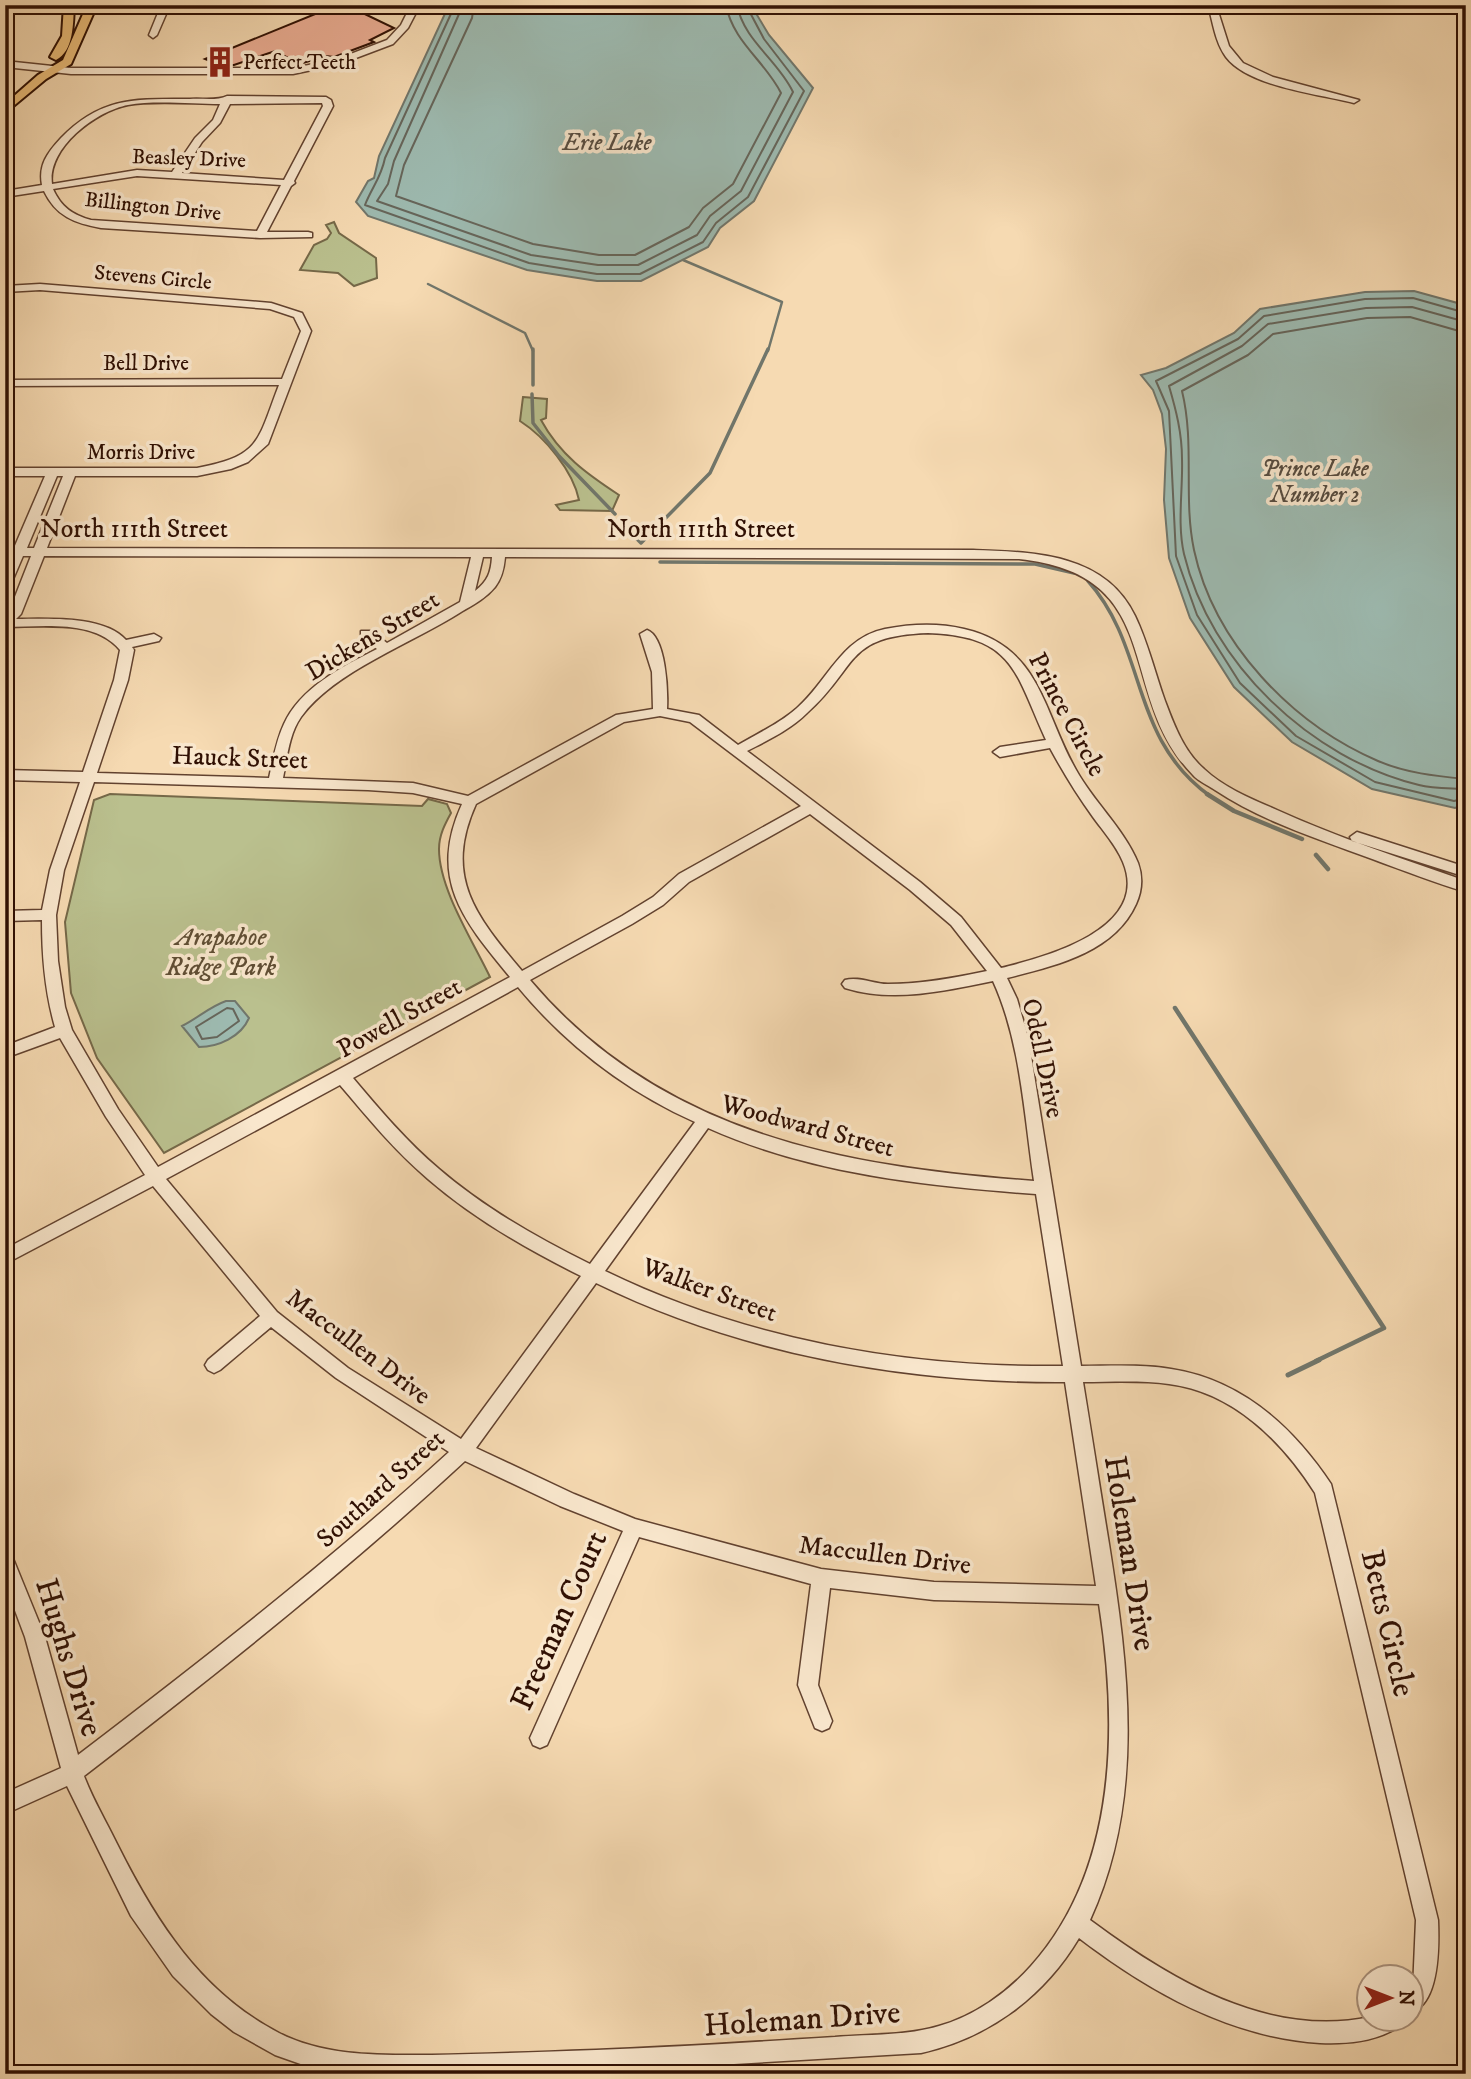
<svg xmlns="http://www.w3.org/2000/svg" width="1471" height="2079" viewBox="0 0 1471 2079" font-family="'IM FELL DW Pica',serif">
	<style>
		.green { fill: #bac08e; stroke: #756848; stroke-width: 2 }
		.water { fill: #9dbab0; stroke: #71766b; stroke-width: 2 }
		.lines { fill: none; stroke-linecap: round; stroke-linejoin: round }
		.shore { stroke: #66655a; stroke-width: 2 }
		.stream-far3 { stroke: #71766b; stroke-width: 2.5 }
		.stream-far2 { stroke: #71766b; stroke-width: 3.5 }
		.stream-far1 { stroke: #71766b; stroke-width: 4.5 }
		.stream { stroke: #71766b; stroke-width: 5 }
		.building { fill: #ebad93; stroke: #301003; stroke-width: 2 }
		.minor-casing { stroke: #62422f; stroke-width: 3 }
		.major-casing { stroke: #301003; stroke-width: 4 }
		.minor { fill: #f9e7cd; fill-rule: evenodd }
		.major { fill: #ebbd79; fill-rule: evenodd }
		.labels { text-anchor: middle; stroke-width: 7; stroke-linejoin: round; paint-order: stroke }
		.far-poi-label { font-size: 21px; fill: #301003; stroke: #f9e7cd; text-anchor: start }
		.far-street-label { font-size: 21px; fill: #301003; stroke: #f9e7cd }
		.far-water-label { font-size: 23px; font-style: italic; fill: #564c40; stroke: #f9e7cd }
		.street-label { font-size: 26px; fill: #301003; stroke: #f9e7cd }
		.park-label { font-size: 26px; font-style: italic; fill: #604e34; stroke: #f9e7cd }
		.near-street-label { font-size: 32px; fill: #301003; stroke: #f9e7cd }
	</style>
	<rect width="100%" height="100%" fill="#f6dab2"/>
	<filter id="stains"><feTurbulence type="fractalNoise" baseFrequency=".00286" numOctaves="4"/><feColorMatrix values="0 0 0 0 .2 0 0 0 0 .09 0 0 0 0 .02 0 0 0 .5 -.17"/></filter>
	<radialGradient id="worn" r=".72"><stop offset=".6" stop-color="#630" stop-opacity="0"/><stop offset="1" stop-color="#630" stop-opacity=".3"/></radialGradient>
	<path class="green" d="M334,222L339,233L376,258L377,278L354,286L338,273L300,270L314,245L327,239L331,233L326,225Z
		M523,397L547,399L546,418L541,420C560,455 587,474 619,495L612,511L560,510L556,505L579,500C573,471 545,437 520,421Z
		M110,794L422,806L428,799L447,804L451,813C445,824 439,835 439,849C439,889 473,941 490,977L164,1153L97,1058L71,993L65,922L94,800Z"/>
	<path class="water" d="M449,5H751L769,35L813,88L754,201L720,228L708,247L641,281H597L527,270L368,216L356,202L368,181L374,178L379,156Z
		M1414,291L1461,304L1466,310V804L1455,808L1372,789L1292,742L1234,687L1190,618L1169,558L1164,500L1166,449L1162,414L1153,390L1141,375L1166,368L1234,333L1260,309L1365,292Z
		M226,1001H235L249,1018C241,1037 218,1047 199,1047L182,1026C198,1018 209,1007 226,1001Z"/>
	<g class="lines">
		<path class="shore" d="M455,5L385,158C381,178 372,187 365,205L529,263L597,274H640L703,242L716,223L748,197L804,91L764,39L746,5
			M463,5L394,161L388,184L377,201L531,255L598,265H638L697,235L710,216L741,191L793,92C778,60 744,41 737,5
			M474,5L472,18L404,165L396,196L533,244L599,255H635L689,227L703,208L733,184L781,93C765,61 733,42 726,5
			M1466,313L1413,298L1365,299L1264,316L1238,339L1156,381L1169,411L1176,556L1197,615L1240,683L1296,736L1375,782L1454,801L1466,798
			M1466,322L1412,307L1366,308L1268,324L1242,346L1169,386C1176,410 1182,433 1182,459C1183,490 1177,523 1184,554C1210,663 1311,759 1419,785C1433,789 1451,788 1466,789
			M1466,333L1410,317L1367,318L1273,334L1248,355L1182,391C1195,444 1183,498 1194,550C1214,643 1292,724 1378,761C1406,773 1435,776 1466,779
			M227,1008L233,1009L239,1021L217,1037L202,1039L196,1027Z"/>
		<path class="stream-far3" d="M683,260L782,302L768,351
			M428,284L525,333L533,351"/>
		<path class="stream-far2" d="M533,349V385
			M532,394L533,423L559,456L615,514
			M637,539L641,543L710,473L768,349
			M660,562L1035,564L1074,573
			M1088,581C1148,648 1129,738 1210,796"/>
		<path class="stream-far1" d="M1207,794L1234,811L1302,839
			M1316,855L1328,869
			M1175,1008L1384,1328L1316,1361
			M1460,1355L1466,1359"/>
		<path class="stream" d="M1288,1375L1319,1360"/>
	</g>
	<path class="building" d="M346,5L394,28L370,40L374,42L334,57L326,56L300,64L275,51L234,65H220L205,59L325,10Z"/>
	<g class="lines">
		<defs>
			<path id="minor" d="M162,5H170L157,35L153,38L149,35L158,13L91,12L87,9L91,6L161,7Z
				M411,5H420L408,28L393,44L340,64L293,74H71L5,67V61L71,68H293L335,60L387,40L401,25Z
				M1208,5H1216L1229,46L1243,63L1273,77L1359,100L1354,103C1319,94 1249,87 1226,57C1215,42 1213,22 1208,5Z
				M227,96L326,97L331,100L333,106L294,181L295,183L291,186L267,232H308L312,233V237L260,238L101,228C74,223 56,216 44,191L5,197V191L42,185C38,165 48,152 61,138C102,96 136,99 190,99C202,98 217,101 227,96ZM322,103L323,106L284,180L182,173L202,142L220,123L230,104ZM220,104L213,120L195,138L172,172L137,170L52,184C47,148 96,111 128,105C154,100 193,104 220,104ZM137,176L281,185L257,231L91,220C73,215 61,207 53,189Z
				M40,284L271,303L302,313L311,331L268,444L248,462L231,469L197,476H75L47,548L973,550C1033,552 1105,553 1135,616C1148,643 1155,673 1165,701C1174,725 1184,752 1204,769C1224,788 1252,799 1277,810C1339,838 1403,859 1466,881V892C1435,883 1405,871 1375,860C1321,840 1263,822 1215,790C1208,785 1198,781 1193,775C1114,694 1170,575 1019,559L505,557C504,568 502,578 495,587C486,598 473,605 461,612C413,643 334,671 301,717C289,734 287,758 283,778L413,783L468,796L616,715L653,709L652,672L640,634L647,630C666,637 668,691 667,709L699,715L738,745C758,733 779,724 797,708C828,681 841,638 885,629C911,624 939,623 964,629C1043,647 1043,716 1079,775C1097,805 1125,831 1138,863C1143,877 1142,891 1136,904C1114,953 1054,966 1007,978L1017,999L1028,1037L1081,1366C1110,1366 1142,1364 1171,1369C1242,1380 1293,1427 1331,1484L1438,1920C1439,1945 1440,2002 1412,2012L1416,1920L1315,1493C1282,1441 1233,1392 1169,1384C1141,1380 1111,1382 1083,1382C1092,1436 1100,1490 1109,1544C1129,1670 1145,1800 1090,1920C1168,1978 1267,2039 1370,2017V2020H1400L1397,2028C1373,2042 1347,2044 1320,2043C1229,2037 1150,1992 1079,1938C1044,1997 988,2038 921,2053L562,2074H340L312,2068L275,2055L234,2032L211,2014L173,1976L131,1916L67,1786L5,1814V1793L61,1768L25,1637L5,1584V1553L12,1556L45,1637L78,1755C205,1658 331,1560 449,1452L336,1378L271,1327L220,1370L214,1373L208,1370L205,1365L208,1360L260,1316L153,1186L5,1264V1249L145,1175L106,1117L60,1038L5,1058V1046L55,1027C45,992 42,957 42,920L5,921V911L42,910L50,870L80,782L5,780V770L83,772L114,680L120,650C94,619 42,627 5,627V615L9,612L31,556H23L11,584L5,588V569L11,556H5V548H14L45,476H5V468H197C261,456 257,442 279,385L5,386V380L282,379L301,331L294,317L270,309L40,290L5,292V286ZM57,476H63L34,548H27ZM44,556L471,557L460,602L387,643L371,631H361V637L377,649C343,666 300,688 284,724C276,741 273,760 269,778L97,773L128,680L134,650L132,647L159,641L161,638L154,634L126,640C104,615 47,619 16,619L21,614ZM483,557H492C491,572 488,581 475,591ZM928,633C1015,636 1015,673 1046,740L1000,747L993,752L1000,757L1050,748C1063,772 1077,795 1093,817C1103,831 1116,845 1123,862C1151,929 1046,957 1001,968L961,917L920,882L747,751C768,740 790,730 807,713C859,667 843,636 928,633ZM660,716L690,722L801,806L679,874L653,897L622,916L522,971C476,916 443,877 476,804L624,722ZM94,782L368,790L413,793L462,804C428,879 463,920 510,977L158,1167L118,1109L72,1030L65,1007L58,961L56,915L64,870ZM810,814L910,890L951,925L987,971C954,978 921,984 888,984C874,984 858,976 845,980L842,984L845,988C893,1003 944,991 993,981C1021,1042 1024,1115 1034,1181C843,1167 660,1134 530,980L632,924L663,905L689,882ZM518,987C566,1045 626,1091 695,1122L590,1264C537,1238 483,1207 439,1169C407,1142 380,1110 353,1078ZM340,1085C368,1118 395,1151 428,1179C473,1218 528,1250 581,1276L461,1439L348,1368L277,1312L166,1179ZM708,1128C811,1174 925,1186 1036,1194L1063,1366C906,1368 747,1340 605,1271ZM596,1283C741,1354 904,1383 1065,1382L1096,1586L934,1582L821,1569L635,1519L574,1494L476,1448ZM465,1461L560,1506L623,1531L530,1738L533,1745L540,1748L547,1745L639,1537L811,1584L798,1685L815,1728L822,1731L829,1728L832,1721L818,1685L830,1588L934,1600L1099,1604C1118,1726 1118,1869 1031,1966C1007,1993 974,2016 939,2026C906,2036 869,2034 835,2037C756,2042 676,2047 596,2050C542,2052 487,2054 432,2055C381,2055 326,2057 279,2033C200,1992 155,1920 117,1844C106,1821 93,1800 84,1776C215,1675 344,1573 465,1461Z
				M1357,832L1466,867V877L1352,841L1350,837Z"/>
			<path id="major" d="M64,5H74C73,23 74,51 56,60L50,57L62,36Z
				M87,5H97L71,64L46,79L5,113V104L38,75L63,60Z"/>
		</defs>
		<use href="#minor" class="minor-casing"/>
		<use href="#major" class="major-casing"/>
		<use href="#minor" class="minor"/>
		<use href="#major" class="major"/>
	</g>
	<defs>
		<symbol id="building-bare" viewBox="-9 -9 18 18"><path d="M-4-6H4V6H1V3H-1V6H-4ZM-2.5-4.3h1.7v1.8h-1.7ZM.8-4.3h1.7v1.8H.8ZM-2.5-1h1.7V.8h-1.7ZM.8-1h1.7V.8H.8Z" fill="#8f2418" stroke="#f9e7cd" stroke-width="2.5" paint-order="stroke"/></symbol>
	</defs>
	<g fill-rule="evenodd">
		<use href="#building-bare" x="198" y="40" width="44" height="44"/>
	</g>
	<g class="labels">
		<g class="far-poi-label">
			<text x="243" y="69">Perfect Teeth</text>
		</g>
		<g class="far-street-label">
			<text transform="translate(189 158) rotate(2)" y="7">Beasley Drive</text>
			<text transform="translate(153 206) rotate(6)" y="7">Billington Drive</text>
			<text transform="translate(153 277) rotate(5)" y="7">Stevens Circle</text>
			<text x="146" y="370">Bell Drive</text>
			<text x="141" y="459">Morris Drive</text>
		</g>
		<g class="far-water-label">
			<text x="607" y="150">Erie Lake</text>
			<text x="1315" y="476">Prince Lake<tspan x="1315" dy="26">Number 2</tspan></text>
		</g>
		<g class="street-label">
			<text x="134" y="537">North 111th Street</text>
			<text x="701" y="537">North 111th Street</text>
			<text transform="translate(372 635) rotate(-31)" y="9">Dickens Street</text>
			<text transform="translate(1068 714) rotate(62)" y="9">Prince Circle</text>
			<text transform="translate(240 757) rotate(2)" y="9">Hauck Street</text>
			<text transform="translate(399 1017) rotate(-29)" y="9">Powell Street</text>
			<text transform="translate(1044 1058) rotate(78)" y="9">Odell Drive</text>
			<text transform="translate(808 1125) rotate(15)" y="9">Woodward Street</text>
			<text transform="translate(710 1289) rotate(20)" y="9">Walker Street</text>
			<text transform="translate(359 1346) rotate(37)" y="9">Maccullen Drive</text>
			<text transform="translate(380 1488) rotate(-42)" y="9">Southard Street</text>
			<text transform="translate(885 1554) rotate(7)" y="9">Maccullen Drive</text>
		</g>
		<g class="park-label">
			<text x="221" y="945">Arapahoe<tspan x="221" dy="30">Ridge Park</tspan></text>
		</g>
		<g class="near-street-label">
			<text transform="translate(1131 1553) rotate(81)" y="11">Holeman Drive</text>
			<text transform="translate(558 1620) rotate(-66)" y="11">Freeman Court</text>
			<text transform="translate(1389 1623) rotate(77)" y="11">Betts Circle</text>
			<text transform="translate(70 1657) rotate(73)" y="11">Hughs Drive</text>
			<text transform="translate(802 2018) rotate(-4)" y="11">Holeman Drive</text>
		</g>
	</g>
	<rect width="1471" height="2079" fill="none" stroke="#f6dab2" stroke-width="28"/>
	<rect x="7" y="7" width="1457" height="2065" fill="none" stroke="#301003" stroke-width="3.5"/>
	<rect x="14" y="14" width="1443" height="2051" fill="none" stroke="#301003" stroke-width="2"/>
	<g transform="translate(1390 1998) rotate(90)"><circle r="33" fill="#f9e7cd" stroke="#a9917c" stroke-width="2"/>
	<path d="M0-5L12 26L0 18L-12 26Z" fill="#8f2418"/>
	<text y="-10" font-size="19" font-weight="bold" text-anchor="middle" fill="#301003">N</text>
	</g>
	<rect width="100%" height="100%" filter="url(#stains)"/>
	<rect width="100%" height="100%" fill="url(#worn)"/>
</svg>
